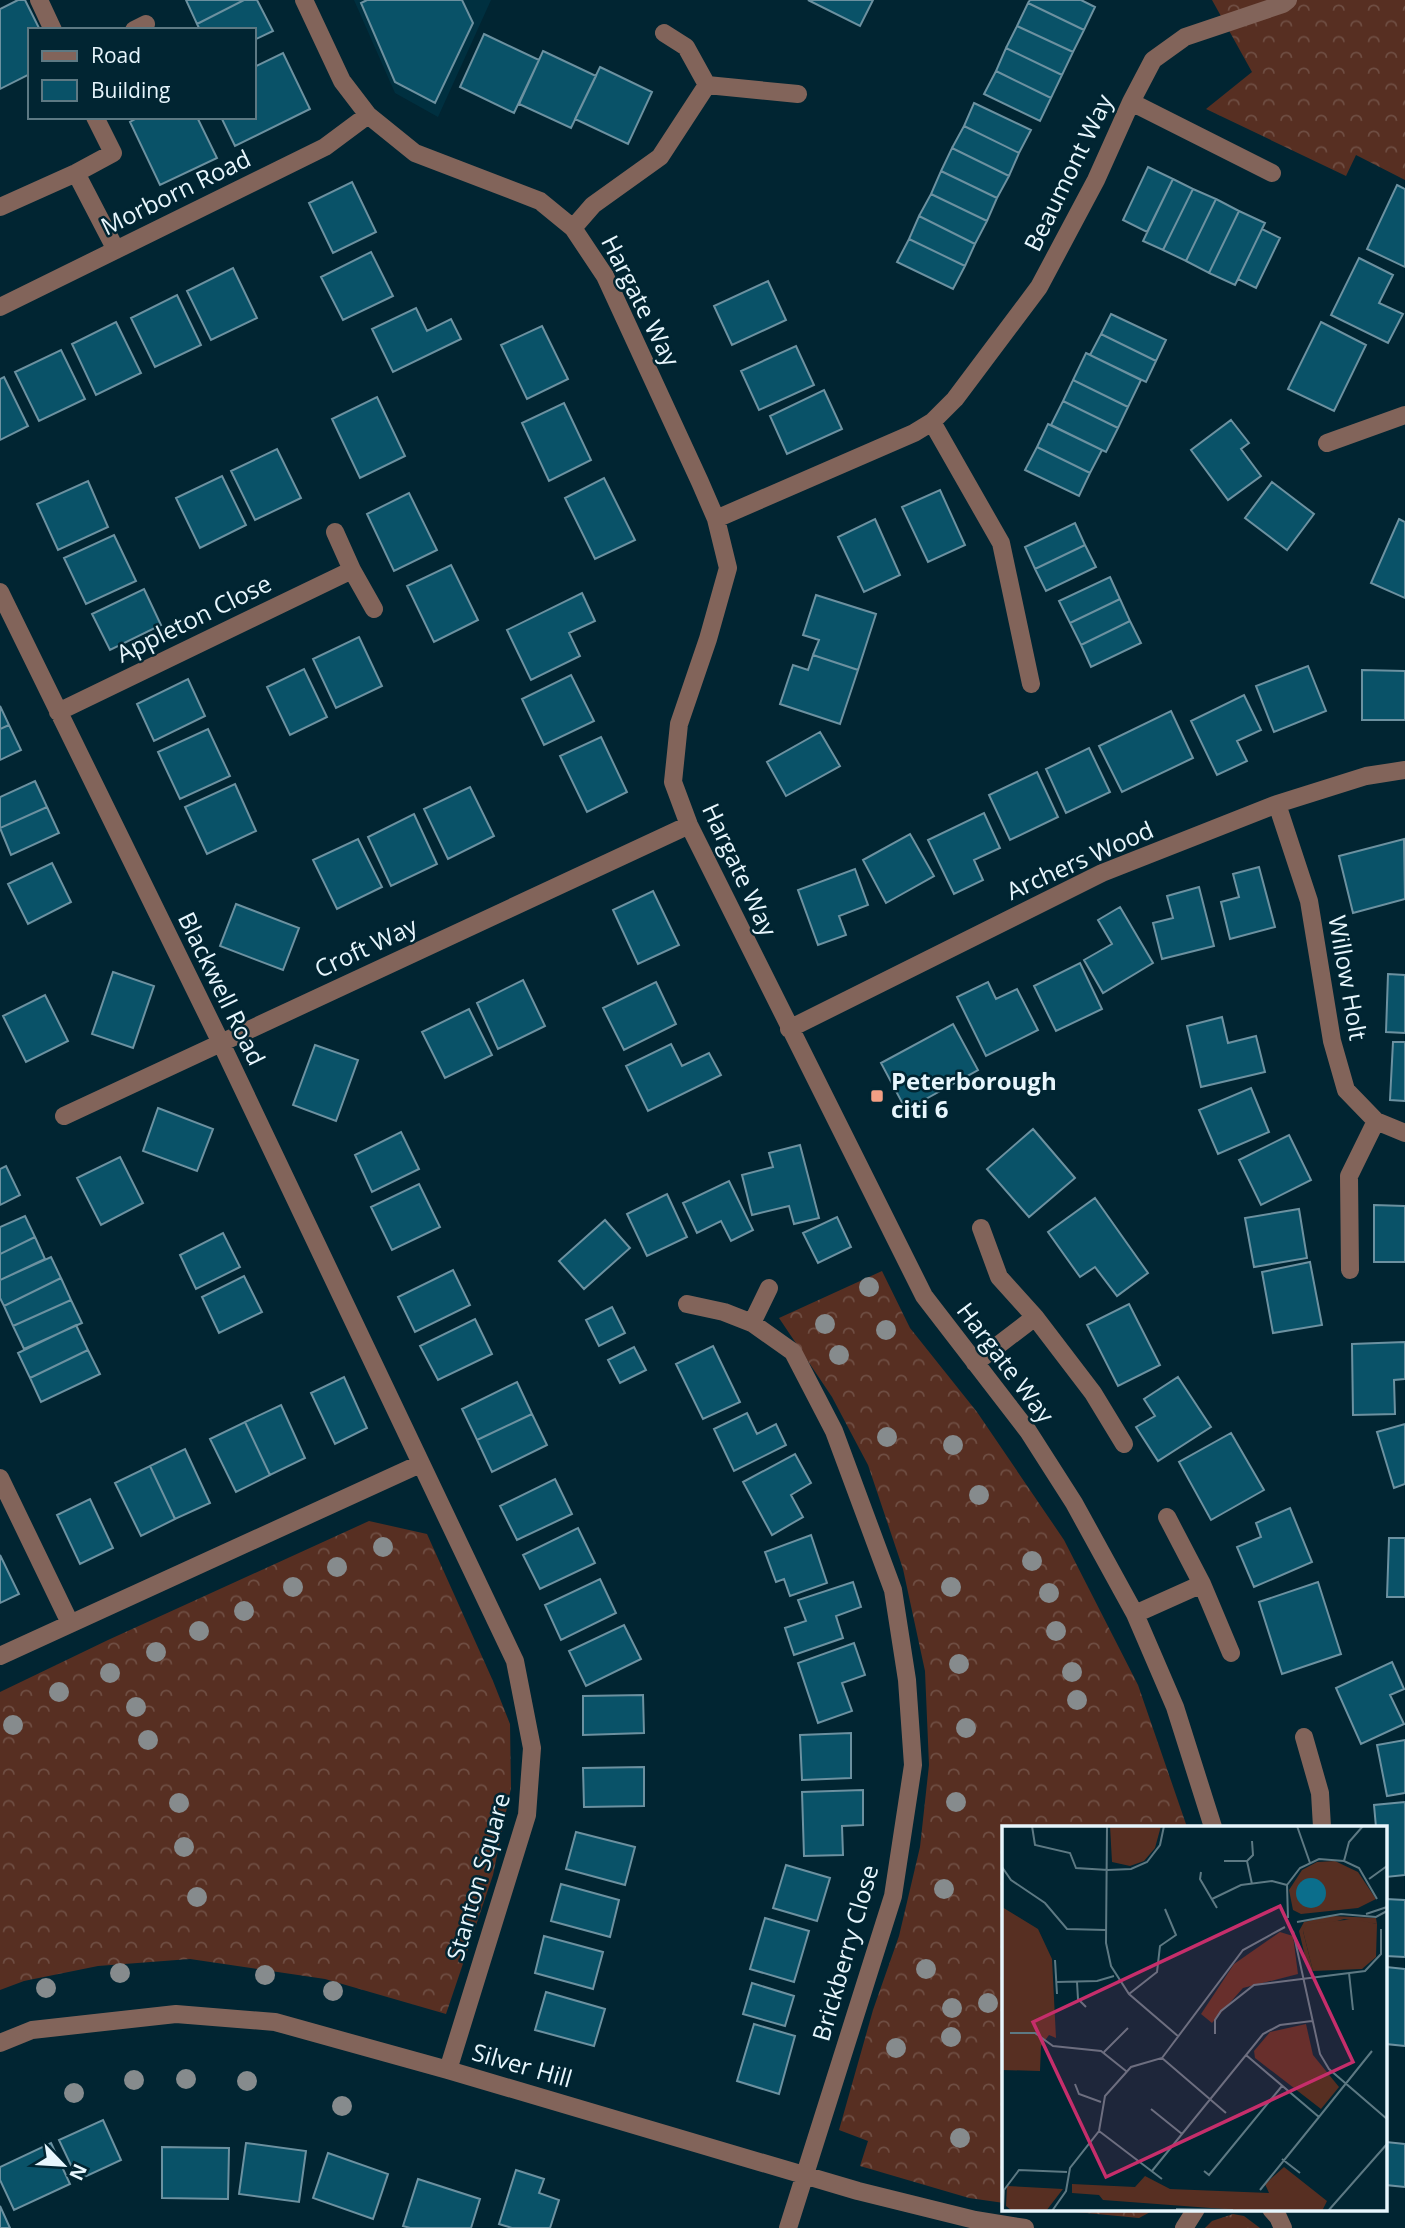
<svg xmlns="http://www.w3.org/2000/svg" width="1405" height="2228" viewBox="0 0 1405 2228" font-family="'Open Sans',sans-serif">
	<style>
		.built { fill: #003040 }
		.grass { fill: url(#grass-tufts) }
		.forest { fill: url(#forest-crowns) }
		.building { fill: #095268; stroke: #6c91a0; stroke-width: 2 }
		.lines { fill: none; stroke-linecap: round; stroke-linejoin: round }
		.minor { stroke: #82645a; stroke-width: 18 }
		.tree { fill: #868b8d }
		.poi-dot { fill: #f39f84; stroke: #012532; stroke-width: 2.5 }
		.labels { text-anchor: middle; stroke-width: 5; stroke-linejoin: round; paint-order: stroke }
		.street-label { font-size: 24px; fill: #e7f6fd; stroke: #012532 }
		.poi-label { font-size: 24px; font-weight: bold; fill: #e7f6fd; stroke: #012532; text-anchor: start }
		.inset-road { fill: none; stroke: #5d7983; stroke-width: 2 }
		.view { fill: #c62e6b; fill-opacity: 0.15; stroke: #c62e6b; stroke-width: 3.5 }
		.inset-edge { fill: none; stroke: #e7f6fd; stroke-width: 3.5 }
	</style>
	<defs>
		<pattern id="grass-tufts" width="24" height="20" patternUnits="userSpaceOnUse" patternTransform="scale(1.75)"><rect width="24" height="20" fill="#572f22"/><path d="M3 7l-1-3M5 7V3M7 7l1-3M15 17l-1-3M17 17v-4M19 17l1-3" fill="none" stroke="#6f4e43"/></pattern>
		<pattern id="forest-crowns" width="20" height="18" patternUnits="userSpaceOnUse" patternTransform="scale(1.75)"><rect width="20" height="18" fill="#572f22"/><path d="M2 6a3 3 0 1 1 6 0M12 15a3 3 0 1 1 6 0" fill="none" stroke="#6f4e43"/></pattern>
	</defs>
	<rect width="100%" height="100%" fill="#012532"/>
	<path class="built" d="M354,0H491L438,117L395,93Z"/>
	<path class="grass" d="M1233,2214L1244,2216L1260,2228H1205L1212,2221Z"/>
	<path class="forest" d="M1212,0H1405V180L1356,155L1346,176L1206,109L1252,72Z
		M882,1271L910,1328L977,1412L1064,1540L1138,1685L1187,1827H1004V2203L969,2198L860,2166L868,2141L839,2130L873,2010L899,1936L920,1847L929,1765L925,1671L903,1569L868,1465L832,1397L779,1318Z
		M369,1521L427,1534L493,1681L510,1724L511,1788L493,1875L446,2014L325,1979L190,1959L98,1966L24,1981L0,1990V1692L108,1640Z
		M1044,2209H1156L1139,2218Z"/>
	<path class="building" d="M18,0H25L40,30H30V74L0,89V9Z
		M186,0H244L197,24Z
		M244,0H257L273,31L254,40V30H200L197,24Z
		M367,0H462L473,23L435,103L395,82L361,3Z
		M808,0H873L860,26Z
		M1030,0H1081L1095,7L1084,30L1028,3Z
		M1028,3L1084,30L1073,52L1017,26Z
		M1017,26L1073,52L1062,75L1006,48Z
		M484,34L539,60L514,113L460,87Z
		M1006,48L1062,75L1051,98L996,71Z
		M543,51L596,76L571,128L519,104Z
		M283,53L310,109L235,146L221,117H254V67Z
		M600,67L652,92L628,144L575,119Z
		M996,71L1051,98L1040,121L984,94Z
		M974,103L1031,130L1019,153L964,126Z
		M139,117H197L217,158L160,185L130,122Z
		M964,126L1019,153L1009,176L952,148Z
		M952,148L1009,176L997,198L941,171Z
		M1148,167L1173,179L1147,232L1123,220Z
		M941,171L997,198L987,221L931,194Z
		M1173,179L1193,189L1163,250L1143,241Z
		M352,182L376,232L333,253L309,203Z
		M1397,185L1405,189V267L1367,249Z
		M1193,189L1216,199L1186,261L1163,250Z
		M931,194L987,221L975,244L919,216Z
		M1216,199L1239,211L1209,273L1186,261Z
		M1239,211L1265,223L1235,285L1209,273Z
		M919,216L975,244L965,266L909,239Z
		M1262,229L1280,238L1256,288L1238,279Z
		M909,239L965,266L953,289L897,262Z
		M371,252L393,296L343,320L321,277Z
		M1359,258L1393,275L1379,303L1403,314L1388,343L1331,315Z
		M233,268L257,318L211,340L187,291Z
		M768,281L786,320L732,345L714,306Z
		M177,295L201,345L155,367L131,318Z
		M416,308L427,331L451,319L461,339L393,372L372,329Z
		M1111,314L1166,340L1156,361L1101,334Z
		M116,322L141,373L96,395L72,344Z
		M1321,322L1366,345L1334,411L1288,389Z
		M542,326L568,379L527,399L501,345Z
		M1101,334L1156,361L1146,382L1090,355Z
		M796,346L814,385L759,410L741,371Z
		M61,350L85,399L39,421L15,372Z
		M1086,353L1141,380L1128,407L1073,380Z
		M4,377L28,426L0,440V379Z
		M1073,380L1128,407L1118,428L1063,401Z
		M824,390L842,429L787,454L770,416Z
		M377,397L405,456L360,478L332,419Z
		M1063,401L1118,428L1106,452L1051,425Z
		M564,403L591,460L549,481L522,423Z
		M1231,420L1249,443L1241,449L1261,476L1228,500L1191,450Z
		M1048,424L1102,450L1090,473L1037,447Z
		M1037,447L1090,473L1079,496L1025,470Z
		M277,449L301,498L255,520L231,471Z
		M222,476L246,525L200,548L176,498Z
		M604,478L635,540L595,559L565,498Z
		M88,481L108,527L58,550L37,504Z
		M1272,482L1314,514L1287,550L1245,518Z
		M940,490L965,545L928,562L902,507Z
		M409,493L437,550L394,571L367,514Z
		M875,519L900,575L864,592L838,537Z
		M1399,519L1405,522V598L1371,583Z
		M1075,523L1085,545L1035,569L1025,547Z
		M114,535L136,581L86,604L64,558Z
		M1085,545L1096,567L1046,591L1035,569Z
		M451,565L478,620L434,642L407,586Z
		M1110,577L1120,599L1070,623L1059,601Z
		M144,589L161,625L110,650L92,614Z
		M582,593L595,621L569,633L580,656L531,680L507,630Z
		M816,595L876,614L858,670L813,655L819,640L803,635Z
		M1120,599L1130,621L1081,645L1070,623Z
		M1130,621L1141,643L1091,667L1081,645Z
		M359,637L382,686L336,708L313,659Z
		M813,655L858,670L840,724L780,704L793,665L808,670Z
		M1308,666L1326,711L1274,732L1256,686Z
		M304,669L327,717L290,735L267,687Z
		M1362,670L1405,671V720H1362Z
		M571,675L594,721L544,745L522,699Z
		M188,679L205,716L154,741L137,704Z
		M1244,695L1261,730L1237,741L1247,761L1217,775L1191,721Z
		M0,706L9,725L0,729Z
		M1171,711L1193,758L1122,792L1099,746Z
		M9,725L21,750L0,760V729Z
		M208,729L230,776L180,799L158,752Z
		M820,732L840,766L786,796L767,762Z
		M601,737L627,792L587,812L560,756Z
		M1089,748L1110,792L1066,813L1046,769Z
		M1037,772L1058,817L1010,840L989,795Z
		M35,781L47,807L0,828V797Z
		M235,784L256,831L207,854L185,807Z
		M470,787L494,836L448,859L424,809Z
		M47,807L59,833L11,855L0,828Z
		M984,813L1000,848L974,860L983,880L954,894L928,840Z
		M414,814L437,864L391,886L368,837Z
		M910,834L934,876L886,903L863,860Z
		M358,839L382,887L337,909L313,860Z
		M1404,839L1405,899L1353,913L1339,856Z
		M52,863L71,902L28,924L8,884Z
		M1259,867L1275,927L1230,939L1221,902L1239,897L1233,874Z
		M855,869L868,905L839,916L846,935L818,945L798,890Z
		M1199,887L1214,946L1162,959L1153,923L1173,918L1167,896Z
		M653,891L679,945L638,964L613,910Z
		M236,904L299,928L283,970L220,946Z
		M1120,907L1153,963L1103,993L1084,960L1112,944L1098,920Z
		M1080,963L1102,1009L1056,1031L1034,986Z
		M113,972L154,986L133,1048L92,1034Z
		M1388,974L1405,975V1033L1386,1032Z
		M523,980L545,1026L498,1049L477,1003Z
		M656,982L676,1024L624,1050L603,1008Z
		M988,982L996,999L1017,989L1038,1030L986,1056L957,997Z
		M45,995L68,1041L26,1062L3,1016Z
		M469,1009L492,1055L445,1078L422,1032Z
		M1222,1017L1228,1043L1256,1036L1265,1072L1201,1087L1187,1026Z
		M953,1024L978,1070L906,1110L881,1063Z
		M1393,1042H1405V1101L1390,1100Z
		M671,1044L682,1066L709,1053L721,1075L648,1111L626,1066Z
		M315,1045L358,1060L336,1121L293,1105Z
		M1251,1088L1269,1132L1218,1154L1199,1110Z
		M158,1108L213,1129L197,1171L143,1151Z
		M1033,1129L1075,1178L1029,1217L987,1169Z
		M401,1132L419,1169L372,1192L355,1155Z
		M1289,1135L1311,1180L1261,1205L1239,1160Z
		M800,1145L819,1218L794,1224L789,1206L752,1215L742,1175L773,1167L769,1153Z
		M120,1157L143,1203L101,1225L77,1178Z
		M6,1166L20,1195L0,1205V1169Z
		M729,1181L753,1230L731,1241L721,1221L697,1233L683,1203Z
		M419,1184L440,1227L392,1250L371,1207Z
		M667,1194L687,1237L647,1256L627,1214Z
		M1095,1198L1148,1273L1117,1296L1095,1267L1080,1277L1048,1232Z
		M1374,1205L1405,1206V1262H1374Z
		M1299,1209L1307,1258L1254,1267L1245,1218Z
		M25,1216L35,1237L0,1254V1227Z
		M837,1217L851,1247L818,1263L803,1233Z
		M605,1220L630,1248L584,1289L559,1261Z
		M223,1233L240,1267L196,1289L180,1255Z
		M35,1237L45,1259L0,1280V1254Z
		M51,1257L61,1278L4,1306L0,1298V1280Z
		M1310,1262L1322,1325L1273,1333L1262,1272Z
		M453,1270L470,1305L415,1332L398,1297Z
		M244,1276L262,1312L219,1333L202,1297Z
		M61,1278L71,1300L13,1326L4,1306Z
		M71,1300L82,1323L24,1349L13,1326Z
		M1129,1304L1160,1365L1118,1386L1087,1325Z
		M612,1307L625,1333L599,1346L586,1320Z
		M475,1319L492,1354L438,1380L420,1346Z
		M76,1325L88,1350L30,1378L18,1353Z
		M1405,1342V1379L1394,1380L1395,1414L1353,1415L1352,1344Z
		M713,1346L740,1402L703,1419L676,1364Z
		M634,1347L646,1370L620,1383L608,1360Z
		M88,1350L100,1374L41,1402L30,1378Z
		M344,1377L367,1428L335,1444L311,1393Z
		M1178,1377L1211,1427L1158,1461L1136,1427L1155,1416L1144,1399Z
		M517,1382L532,1414L477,1440L462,1409Z
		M281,1405L305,1458L270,1475L245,1422Z
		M747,1413L757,1434L776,1424L786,1445L734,1471L714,1429Z
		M532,1414L547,1445L492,1472L477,1440Z
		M245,1422L270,1475L236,1492L210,1439Z
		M1405,1424V1484L1394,1488L1377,1432Z
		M1231,1433L1264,1490L1211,1520L1179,1462Z
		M185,1449L210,1503L175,1519L150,1466Z
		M795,1454L811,1483L791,1495L803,1517L772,1535L743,1482Z
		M150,1466L175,1519L141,1536L115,1483Z
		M555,1479L572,1514L517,1540L500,1506Z
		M90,1499L113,1548L80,1564L57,1515Z
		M1290,1508L1312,1562L1254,1587L1237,1547L1261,1537L1256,1523Z
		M578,1528L595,1563L540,1589L523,1555Z
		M811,1535L827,1583L790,1596L784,1579L776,1582L765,1552Z
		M1389,1538H1405V1597H1387Z
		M0,1555L19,1594L0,1603Z
		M600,1579L616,1613L561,1640L545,1605Z
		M853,1582L861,1607L836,1616L843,1638L794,1655L785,1628L806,1621L798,1600Z
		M1318,1582L1341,1654L1282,1674L1259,1602Z
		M624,1625L641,1659L586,1686L569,1651Z
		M854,1643L865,1675L842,1683L852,1711L818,1723L798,1663Z
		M1392,1662L1404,1689L1390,1695L1404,1724L1361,1744L1336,1688Z
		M643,1695L644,1733L583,1735V1696Z
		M851,1733V1778L802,1780L800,1735Z
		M1405,1740V1793L1387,1796L1377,1745Z
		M644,1767V1806L584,1807L583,1768Z
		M863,1790V1825L842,1826L843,1855L804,1856L802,1792Z
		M1405,1802V1875L1386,1877V1827H1376L1374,1805Z
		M576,1832L635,1847L625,1885L566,1869Z
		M786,1865L830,1878L817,1921L773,1908Z
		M561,1884L619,1900L610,1937L551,1921Z
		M1386,1899L1405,1900V1957L1386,1956Z
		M765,1918L809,1931L794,1982L750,1969Z
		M544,1936L603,1952L593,1989L535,1973Z
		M1386,1967L1405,1969V2046L1386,2044Z
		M752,1983L794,1996L785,2026L743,2014Z
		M546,1992L605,2009L594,2046L535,2030Z
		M754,2024L795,2036L779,2094L737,2081Z
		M103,2120L121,2160L78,2180L59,2140Z
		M1386,2142L1405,2144V2187L1386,2185Z
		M51,2143L70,2184L14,2210L0,2180V2167Z
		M246,2143L306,2151L299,2202L239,2194Z
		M162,2147L229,2148L228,2199L162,2198Z
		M328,2153L388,2174L373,2219L313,2198Z
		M516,2170L544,2179L539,2193L559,2200L550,2228H512L499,2224Z
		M418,2179L480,2199L471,2228H410L403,2226Z
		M0,2206L10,2228H0Z"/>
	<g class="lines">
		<path class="minor" d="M39,0L53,30
			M304,0L342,81L368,115L415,153L540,201L573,228L605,276L700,482L716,519L728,568L708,639L679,724L673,782L689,825L924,1296L1028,1431L1074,1503L1135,1614L1175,1707L1213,1827
			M134,30L146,24
			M664,33L686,47L707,85
			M1131,102L1272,173
			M76,173L116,250
			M0,207L76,173L113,153L95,117
			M573,228L593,205L660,157L707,85L798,94
			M0,307L325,147L368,115
			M932,422L1001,543L1031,684
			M1327,443L1405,415
			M716,519L914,433L932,422L955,399L1039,287L1096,180L1131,102L1153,60L1185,37L1283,4L1288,0
			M335,532L352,570L374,609
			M0,592L221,1043L515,1661L532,1748L527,1815L448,2070
			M58,712L352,570
			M1277,804L1309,901L1332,1041L1346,1090L1376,1121L1405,1133
			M789,1029L1102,873L1277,804L1366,776L1405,770
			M64,1116L689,825
			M981,1228L999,1277L1035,1317L1093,1393L1124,1444
			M1350,1270L1349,1176L1376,1121
			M687,1304L724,1312L752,1323L793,1352L834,1431L893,1590L907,1680L913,1765L893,1896L788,2228
			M752,1323L769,1288
			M975,1363L1035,1317
			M0,1478L70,1623
			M1167,1517L1202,1584L1231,1653
			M1135,1614L1202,1584
			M0,1656L420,1464
			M1304,1737L1320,1793L1322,1827
			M0,2043L32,2030L176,2014L275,2022L448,2070L858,2191L975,2220L1025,2228
			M1271,2209L1278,2217L1283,2228
			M1184,2228L1196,2209"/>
	</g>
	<g class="tree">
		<circle cx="869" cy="1287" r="10"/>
		<circle cx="825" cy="1324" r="10"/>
		<circle cx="886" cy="1330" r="10"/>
		<circle cx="839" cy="1355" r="10"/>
		<circle cx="887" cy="1437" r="10"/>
		<circle cx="953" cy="1445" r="10"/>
		<circle cx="979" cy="1495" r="10"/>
		<circle cx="383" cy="1547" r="10"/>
		<circle cx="1032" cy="1561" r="10"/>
		<circle cx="337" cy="1567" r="10"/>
		<circle cx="293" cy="1587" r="10"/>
		<circle cx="951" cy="1587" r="10"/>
		<circle cx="1049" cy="1593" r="10"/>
		<circle cx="244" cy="1611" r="10"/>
		<circle cx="199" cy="1631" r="10"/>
		<circle cx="1056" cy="1631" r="10"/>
		<circle cx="156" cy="1652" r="10"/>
		<circle cx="959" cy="1664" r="10"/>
		<circle cx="1072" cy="1672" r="10"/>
		<circle cx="110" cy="1673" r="10"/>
		<circle cx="59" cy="1692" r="10"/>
		<circle cx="1077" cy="1700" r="10"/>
		<circle cx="136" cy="1707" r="10"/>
		<circle cx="13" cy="1725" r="10"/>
		<circle cx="966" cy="1728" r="10"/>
		<circle cx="148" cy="1740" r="10"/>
		<circle cx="956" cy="1802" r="10"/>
		<circle cx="179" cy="1803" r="10"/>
		<circle cx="184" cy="1847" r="10"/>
		<circle cx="944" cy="1889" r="10"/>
		<circle cx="197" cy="1897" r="10"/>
		<circle cx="926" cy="1969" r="10"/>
		<circle cx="120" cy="1973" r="10"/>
		<circle cx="265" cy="1975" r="10"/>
		<circle cx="46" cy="1988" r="10"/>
		<circle cx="333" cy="1991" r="10"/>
		<circle cx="988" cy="2003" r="10"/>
		<circle cx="952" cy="2008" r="10"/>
		<circle cx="951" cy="2037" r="10"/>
		<circle cx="896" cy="2048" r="10"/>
		<circle cx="186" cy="2079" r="10"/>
		<circle cx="134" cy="2080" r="10"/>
		<circle cx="247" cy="2081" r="10"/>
		<circle cx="74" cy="2093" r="10"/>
		<circle cx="342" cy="2106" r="10"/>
		<circle cx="960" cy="2138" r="10"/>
	</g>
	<rect class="poi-dot" x="870" y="1089" width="14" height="14" rx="3.5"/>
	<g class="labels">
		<g class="street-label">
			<text transform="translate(1069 173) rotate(-64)" y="8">Beaumont Way</text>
			<text transform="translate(176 193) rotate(-26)" y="8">Morborn Road</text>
			<text transform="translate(640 301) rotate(63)" y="8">Hargate Way</text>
			<text transform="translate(194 619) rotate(-26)" y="8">Appleton Close</text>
			<text transform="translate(1080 861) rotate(-24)" y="8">Archers Wood</text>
			<text transform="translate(739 870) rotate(65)" y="8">Hargate Way</text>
			<text transform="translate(366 948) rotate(-25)" y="8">Croft Way</text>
			<text transform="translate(1347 978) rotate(80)" y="8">Willow Holt</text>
			<text transform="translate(221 989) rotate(64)" y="8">Blackwell Road</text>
			<text transform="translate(1005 1363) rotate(53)" y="8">Hargate Way</text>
			<text transform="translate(479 1877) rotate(-74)" y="8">Stanton Square</text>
			<text transform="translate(846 1953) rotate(-74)" y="8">Brickberry Close</text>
			<text transform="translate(522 2066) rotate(16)" y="8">Silver Hill</text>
		</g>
		<g class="poi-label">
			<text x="891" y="1090">Peterborough<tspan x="891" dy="28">citi 6</tspan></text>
		</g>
	</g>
	<g transform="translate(1002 1826)">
		<rect width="385" height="385" fill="#012532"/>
		<path d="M330,90L374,92L375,98L342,93L301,105L311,145L306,143L297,105L302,96Z" fill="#572f22"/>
		<path d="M108,0H159L153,22L142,35L128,40L110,36ZM333,35L356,46L374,73L356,82L299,88L291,84L287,64L300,44L315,36ZM0,81L36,103L50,133L54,212L47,209L39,220L38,245L0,244ZM353,93L375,98L374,131L360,143L311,145L301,105L305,98ZM278,106L291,110L296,148L241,162L210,197L199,188L232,138ZM304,198L311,229L337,261L319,283L253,232L252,225L268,206ZM282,341L325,375L320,385H249L101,374L97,369L70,367V358L133,361L143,350L168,363L267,367L263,358ZM5,360L61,363L44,385L9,384L4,380Z" fill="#572f22"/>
		<path d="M294 67a15 15 0 1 1 30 0a15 15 0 1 1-30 0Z" fill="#0b6e8c"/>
		<path class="inset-road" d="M30,0L33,19L68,27L74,42L106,44L129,43L145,36L158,19L162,0M105,0L104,117L109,140L127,168L177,211M295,0L308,37M222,35H245L251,29L250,15M245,35L250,58M342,35L347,16L361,0M0,41L9,54L43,77L65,103L104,104M199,46L198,53L215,82M367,53L385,40M210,73L239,59L270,55L285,59M364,88L385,81M286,92L285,59L298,42L317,33L342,35L357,42L375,73M295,96L339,88L374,91L385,85M291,105L318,228L327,243L385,293M53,134L55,168M347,147L351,184M55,156L95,155L112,150M75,156L76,173L84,181M127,168L155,146L158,120L174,109L163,83M8,207H33L51,220L99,225L124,245M213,208V194L219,185L252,159L363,145L379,128V103M102,226L126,202M244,229L317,291L370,225M160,232L224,287M73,258L77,268L99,276M149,283L180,308M97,305L160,353M280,333L298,347M150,345L261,208L278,199L310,195M202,345L207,349L280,260M258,364L317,291M174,383L231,384M1,385L2,364L17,344L65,346M50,385L64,365L68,342L97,305L103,270L129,241L160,232L241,124L283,101M326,385L385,318"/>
		<path class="view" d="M278,80L351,236L104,351L31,196Z"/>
		<rect width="385" height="385" class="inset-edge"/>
	</g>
	<rect x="28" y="28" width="228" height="91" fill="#012532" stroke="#5d7983" stroke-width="2"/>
	<rect x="42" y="51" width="35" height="10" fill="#82645a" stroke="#5d7983" stroke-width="2"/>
	<text x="91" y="63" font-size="21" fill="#e7f6fd">Road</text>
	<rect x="42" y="80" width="35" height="21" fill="#095268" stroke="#5d7983" stroke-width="2"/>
	<text x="91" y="98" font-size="21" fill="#e7f6fd">Building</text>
	<g transform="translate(63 2165) rotate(115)" stroke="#012532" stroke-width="5" paint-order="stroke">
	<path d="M0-5L12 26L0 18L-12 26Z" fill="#e7f6fd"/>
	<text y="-10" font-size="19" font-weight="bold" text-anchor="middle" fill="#e7f6fd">N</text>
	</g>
</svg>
